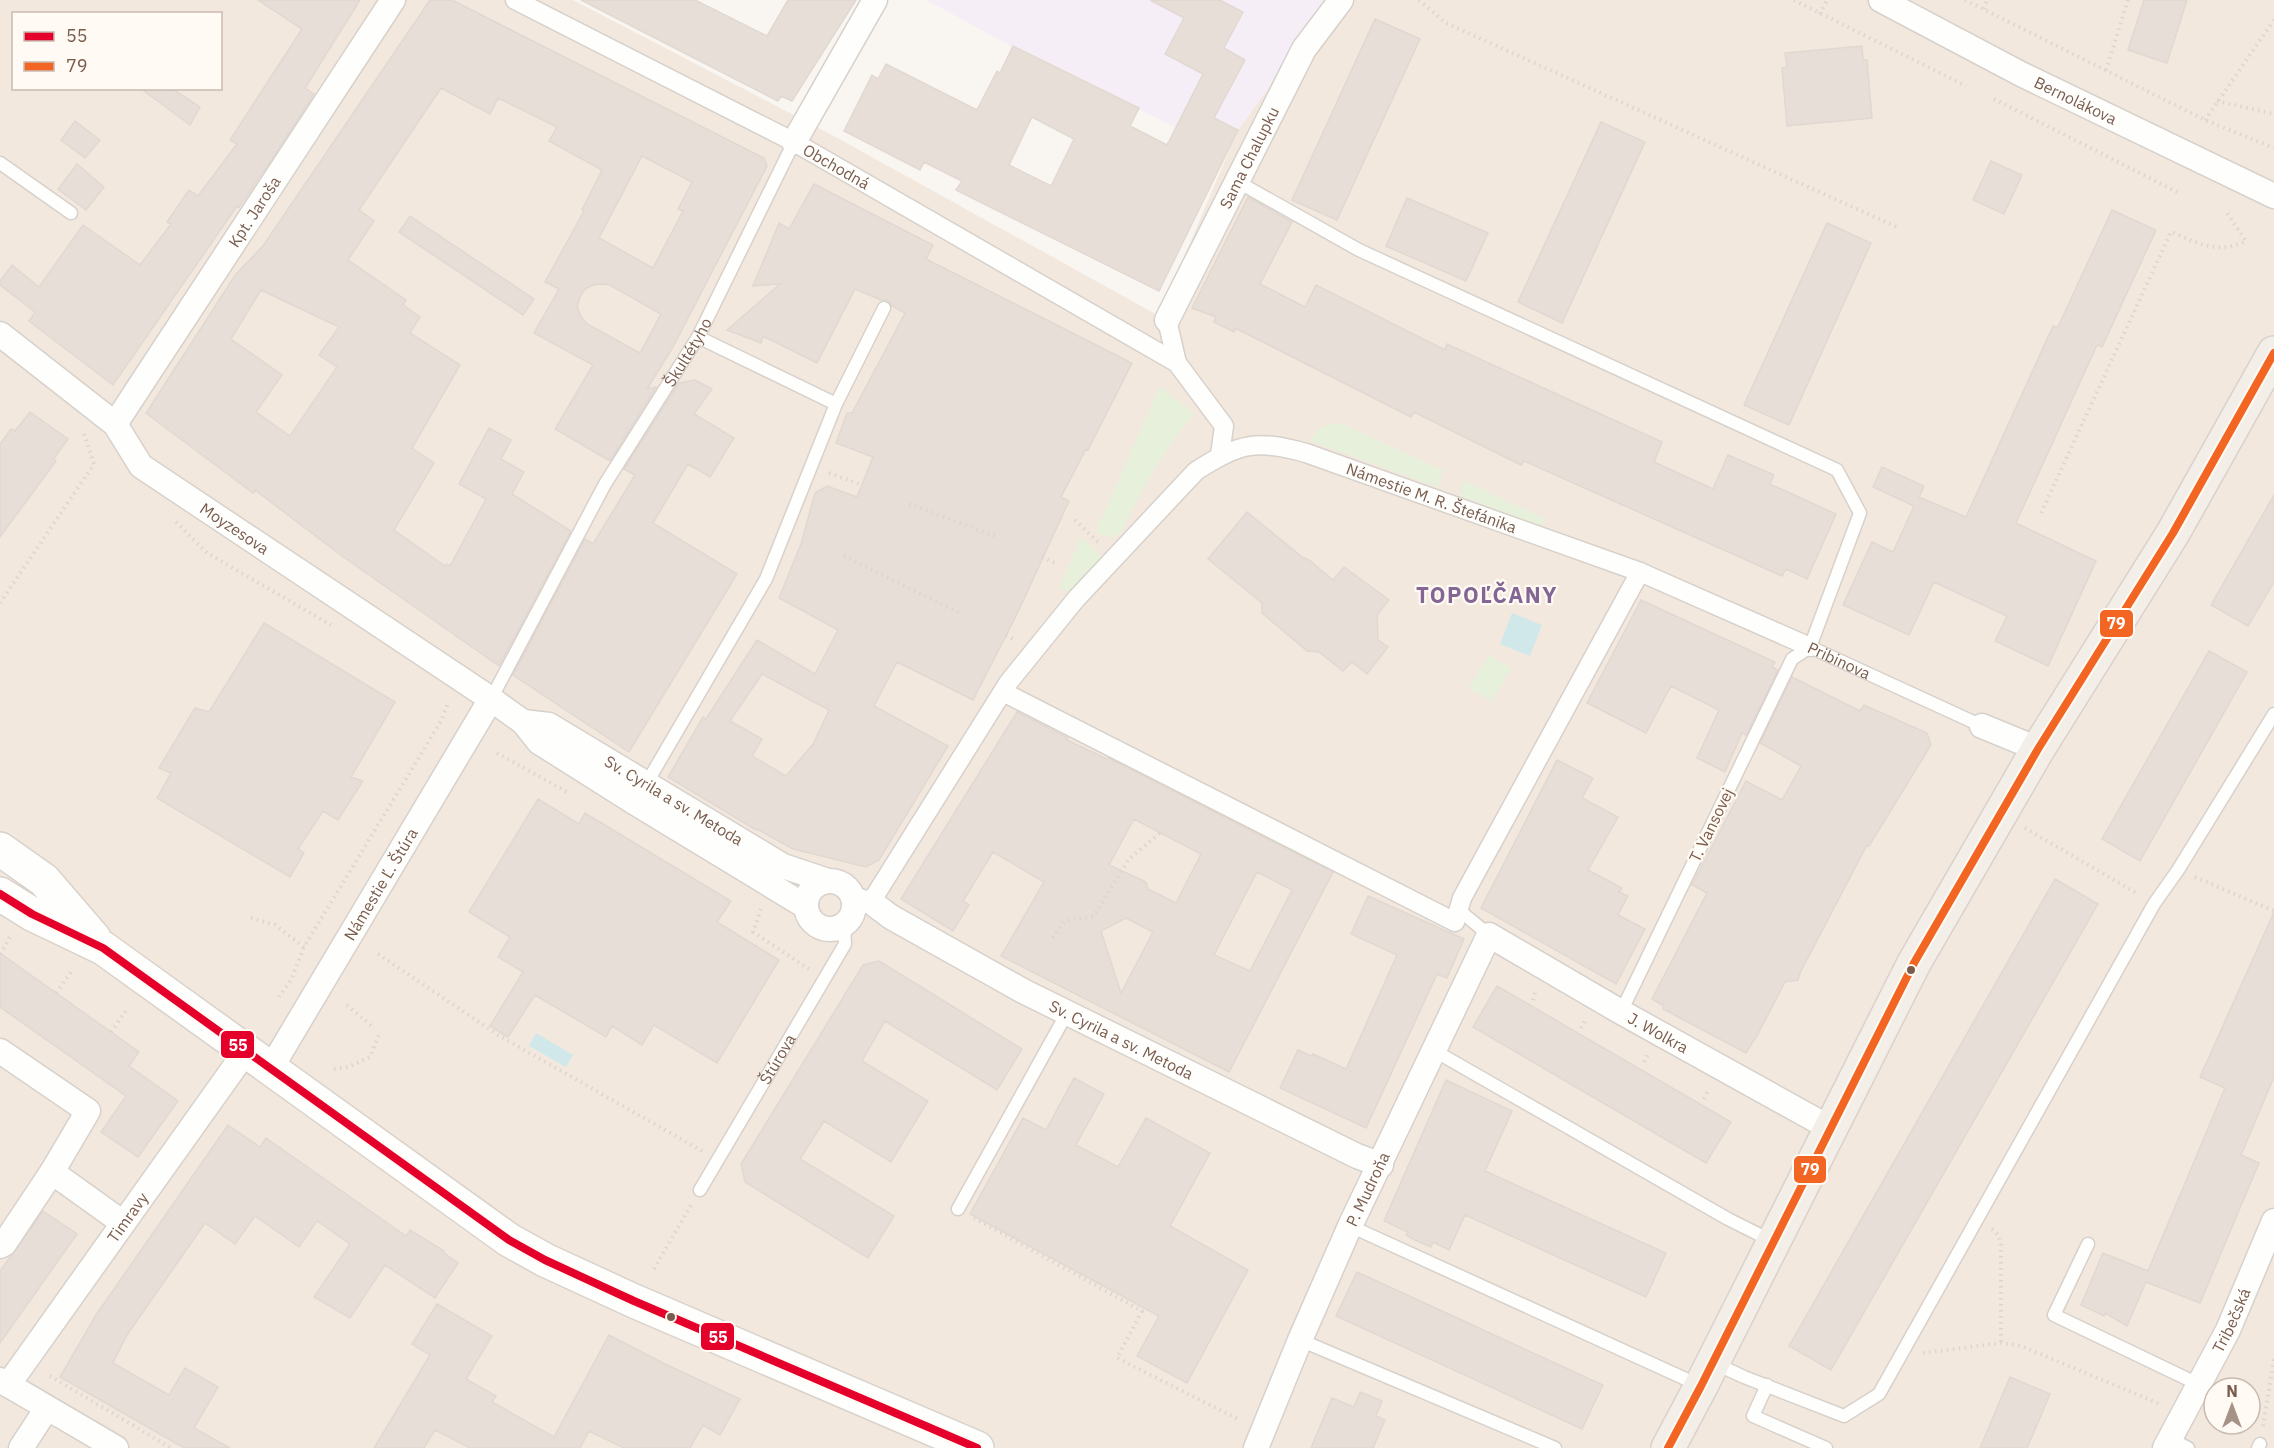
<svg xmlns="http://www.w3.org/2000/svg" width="2274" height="1448" viewBox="0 0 2274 1448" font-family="'IBM Plex Sans',sans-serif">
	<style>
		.residential { fill: #f2e8de; fill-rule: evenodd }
		.education { fill: #f6eef6 }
		.green { fill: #e7f0db }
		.water { fill: #d0e8ea }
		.building { fill: #e6ded7; stroke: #e2d8d2; stroke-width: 1.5; fill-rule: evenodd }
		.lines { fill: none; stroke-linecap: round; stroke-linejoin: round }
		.service-casing { stroke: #d7d1cb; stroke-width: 15 }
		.pedestrian-casing { stroke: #d7d1cb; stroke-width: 21 }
		.minor-casing { stroke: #d7d1cb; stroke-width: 27 }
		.secondary-casing { stroke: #d9d2cb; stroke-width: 36 }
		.primary-casing { stroke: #dad1cc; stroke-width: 36 }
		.path { stroke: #dcd5d0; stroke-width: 4; stroke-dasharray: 1.5 4.5; stroke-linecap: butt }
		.service { stroke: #fefefd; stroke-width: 12 }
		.pedestrian { stroke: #fefefd; stroke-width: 18 }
		.minor { stroke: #fefefd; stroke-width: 24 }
		.secondary { stroke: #fefefd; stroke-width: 33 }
		.primary { stroke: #f3eee8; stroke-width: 33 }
		.bus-1-casing { stroke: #fffaf3; stroke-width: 12 }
		.bus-2-casing { stroke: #fffaf3; stroke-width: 12 }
		.bus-1 { stroke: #e4002b; stroke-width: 8 }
		.bus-2 { stroke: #f26522; stroke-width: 8 }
		.bus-dot { fill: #7a5c4d; stroke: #fffaf3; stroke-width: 2 }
		.labels { text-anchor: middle; stroke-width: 4.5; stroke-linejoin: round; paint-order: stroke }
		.street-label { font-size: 16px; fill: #7a5c4d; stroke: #fffaf3 }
		.district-label { font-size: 22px; font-weight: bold; letter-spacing: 1.5px; fill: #846695; stroke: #fffaf3 }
		.line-badge { stroke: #fffaf3; stroke-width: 2 }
		.badge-label { font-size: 16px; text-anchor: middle; font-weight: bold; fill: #fff }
	</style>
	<rect width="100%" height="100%" fill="#f9f5f0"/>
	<path class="residential" d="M0,0H573L834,136L1159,316L1238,130L1332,0H2274V1448H0ZM14,14H220V88H14ZM2214,1388H2250V1424H2214Z"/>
	<path class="education" d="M926,0H1332L1238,130L1187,104L1175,127L1013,47Z"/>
	<path class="green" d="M1160,386L1194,414C1163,450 1142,489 1122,531C1113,541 1107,536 1096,532Z
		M1330,424H1343L1444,471L1438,487L1310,441L1318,429Z
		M1463,481L1544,518V526L1459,496Z
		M1081,537L1104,559L1071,593L1059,588Z
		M1489,655L1511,668L1492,701L1469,688Z"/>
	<path class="water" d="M1512,613L1542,625L1530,656L1500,644Z
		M536,1033L573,1055L566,1067L529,1046Z"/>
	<path class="building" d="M258,0H360L305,88L314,94L268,165L239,207L237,206L113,385L29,321L35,312L0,285V281L12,265L39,287L83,225L140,265L171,224L167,222L189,190L198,196L237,144L230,140L302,29Z
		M430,0H452L764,158L767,166L673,347L647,389L656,387L610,461L555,429L593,365L534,333L559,289L545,282L584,211L582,210L602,170L549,141L557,127L498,98L490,114L441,88L359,210L374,221L348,260L406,300L403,305L420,317L410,333L460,365L412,448L434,463L394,530L445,566L446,564L450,566L486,499L459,484L489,428L511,440L501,459L524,472L512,494L571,531L499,666L342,556L255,490L253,493L146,413L236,274L263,246ZM642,156L692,182L678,209L683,211L653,268L599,238ZM603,284L610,285L661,314L640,353L587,324L581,317L577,306L581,295L585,289L593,285ZM261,290L339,327L319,355L337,367L290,436L256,412L282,375L231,339Z
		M581,0H695L767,36L788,0H856L792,101L781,96L778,101Z
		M1150,0H1220L1243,12L1224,48L1245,60L1214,118L1238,130L1159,291L956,190L962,181L924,162L920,170L844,131L872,75L878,79L886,64L977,110L997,71L1000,73L1013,46L1139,108L1130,126L1167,145L1203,74L1165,54L1184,18ZM1032,117L1074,139L1051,186L1009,165Z
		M2144,0H2187L2167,63L2128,50Z
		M1375,19L1420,39L1337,220L1292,200Z
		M1862,46L1863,60H1867L1872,118L1787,126L1782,68L1787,67L1785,53Z
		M140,88H171L200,107L190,125Z
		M75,121L100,140L85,158L61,140Z
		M1601,122L1645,142L1562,323L1518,302Z
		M1991,161L2022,175L2004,214L1973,200Z
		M77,164L104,187L86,210L58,189Z
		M814,184L933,245L926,259L1132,363L1088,450L1086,449L1061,497L1069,501L1018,612L973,700L897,662L874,706L948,746L879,860L866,867L793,849L757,829L756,830L668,777L703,717L706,719L757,640L815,674L838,630L779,598L801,544L815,493L827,486L857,497L873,457L836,443L847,413H852L905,313L892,306L887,300H881L855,289L817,363L763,336L761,343L727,330L780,284L753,286L779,223L789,229ZM762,674L829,710L813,744L786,776L752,756L762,739L730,721Z
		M1248,197L1292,222L1260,284L1305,307L1316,285L1445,350L1447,344L1662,442L1654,462L1713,489L1728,455L1774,475L1770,484L1836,514L1807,579L1786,569L1782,576L1524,461L1521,465L1414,412L1411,417L1235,328L1234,332L1214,322L1216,317L1192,308Z
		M1407,198L1488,233L1466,281L1386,246Z
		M2112,210L2156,230L2102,347L2097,345L2016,523L2096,561L2048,666L1995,641L2007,616L1934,582L1909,635L1843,605L1872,542L1893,552L1914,506L1873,487L1882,467L1924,486L1919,497L1966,517L2053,326L2058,327Z
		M410,216L534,299L523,315L399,232Z
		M1827,223L1871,243L1789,425L1744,405Z
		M695,380L712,389L694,414L734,438L710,477L688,464L653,523L737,574L629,752L513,675L585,539L593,544L635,475L624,469L679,383Z
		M30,412L68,439L54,458L56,461L0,537V444L11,429L15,431Z
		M2274,495V582L2248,626L2211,605Z
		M1247,512L1302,557L1309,560L1333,580L1344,567L1389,600L1377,615L1378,640L1388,647L1367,674L1352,662L1343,671L1319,652L1307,651L1262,613V603L1208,559Z
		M1641,600L1775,662L1772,667L1778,670L1746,735L1742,733L1725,772L1697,758L1719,710L1671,686L1646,733L1587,703Z
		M264,623L395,702L351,777L363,781L338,820L323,811L298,849L304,853L290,877L157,798L171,773L159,768L195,708L209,712Z
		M2209,651L2247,672L2140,861L2102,839Z
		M1792,677L1860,711L1864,705L1927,733L1931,745L1869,846L1867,845L1800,973L1798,980L1785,982L1758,1034L1746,1053L1663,1009L1664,1006L1652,999L1707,893L1692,885L1746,781L1782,800L1801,766L1760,743Z
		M1017,712L1068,738L1067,740L1107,759L1108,758L1333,872L1229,1072L1001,956L1044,882L993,852L963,901L969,905L953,931L901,899ZM1134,819L1201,854L1176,903L1148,889L1146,882L1109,865ZM1257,872L1292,890L1250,971L1214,955ZM1126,918L1153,932L1121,993L1101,931Z
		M1557,760L1593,778L1582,798L1618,817L1588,870L1622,888L1619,892L1628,896L1618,915L1645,929L1616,984L1481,908Z
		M538,799L579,824L585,813L731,901L717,922L779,960L717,1063L654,1025L642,1045L612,1026L606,1037L535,995L508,1037L490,1026L523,972L498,957L510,937L469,912Z
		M2055,879L2098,904L1831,1370L1789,1346Z
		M1368,896L1464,939L1447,978L1437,974L1366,1128L1280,1088L1298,1050L1312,1056L1313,1054L1346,1069L1397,955L1351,934Z
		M2274,912V1077L2241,1155L2259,1163L2200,1303L2146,1282L2127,1326L2105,1313L2104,1316L2081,1305L2103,1253L2148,1271L2225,1088L2200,1077Z
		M0,953L139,1052L129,1066L178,1101L138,1157L101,1132L126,1096L0,1007Z
		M879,961L1022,1049L997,1090L885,1021L862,1061L928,1101L891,1162L824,1121L800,1159L894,1216L868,1258L745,1182L741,1164L863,965Z
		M1497,986L1731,1122L1706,1163L1473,1027Z
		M1074,1078L1104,1094L1076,1145L1118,1167L1146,1118L1210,1153L1170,1226L1248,1270L1187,1383L1137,1356L1159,1316L970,1214L1023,1118L1046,1130Z
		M1446,1080L1512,1111L1485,1171L1666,1253L1646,1297L1465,1215L1449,1250L1433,1242L1431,1247L1415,1240L1406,1235L1408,1232L1384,1221Z
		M228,1125L260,1147L266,1138L406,1236L410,1230L444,1251V1253L458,1263L435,1298L385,1265L350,1318L314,1297L350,1244L317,1221L299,1247L255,1216L235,1244L205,1223L127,1335L113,1363L169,1395L185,1368L218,1387L194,1428L230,1448H184L60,1377L96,1315Z
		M43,1211L77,1234L0,1343V1271Z
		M1357,1272L1603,1385L1582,1429L1336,1316Z
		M437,1304L492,1336L466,1379L496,1396L492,1402L554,1437L609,1335L663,1363L740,1399L720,1435L703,1425L690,1448H624L589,1431L580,1448H470L435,1430L424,1448H374L430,1355L412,1344Z
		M2010,1377L2050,1394L2040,1418L2027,1448H1980Z
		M1360,1392L1382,1401L1376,1416L1385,1420L1373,1448H1311L1332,1398L1354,1407Z"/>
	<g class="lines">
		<defs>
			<g id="service">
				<path d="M0,163L71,213"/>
				<path d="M1238,182L1359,250L1837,470L1860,513L1810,647"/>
				<path d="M698,337L836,404"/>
				<path id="s1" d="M1810,647L1982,726"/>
				<path id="s2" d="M491,699L605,484L698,337L794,142"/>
				<path d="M645,786L766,579L836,404L884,308"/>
				<path d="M1460,911L1489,935"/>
				<path d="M1621,1012L1792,659L1810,647"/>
				<path d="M1433,1050L1728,1219L1772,1241"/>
				<path id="s3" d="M700,1190L845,944L844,927"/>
				<path d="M958,1209L1067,1013"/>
				<path d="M1350,1226L1701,1386"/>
				<path d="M2088,1244L2054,1315L2200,1385"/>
				<path d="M1300,1340L1555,1448"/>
				<path d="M1714,1363L1744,1377L1844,1416L1879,1394L2154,904L2178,870L2274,714"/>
				<path d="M1767,1385L1753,1416L1826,1448"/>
				<path d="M2171,1439L2188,1448"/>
				<path d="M2258,1448L2260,1444"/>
			</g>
			<g id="pedestrian">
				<path id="s4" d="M515,0L794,142L1177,363L1224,426L1220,455"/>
				<path d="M1167,320L1177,363"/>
				<path d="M1003,692L1455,922L1462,898L1640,572"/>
				<path id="s5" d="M854,896L871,902L1008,683L1076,599L1196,471C1240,443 1256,439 1306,453L1640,572L1810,647"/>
			</g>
			<g id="minor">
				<path id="s6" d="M1881,0L2021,74L2274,196"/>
				<path d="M794,142L875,0"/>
				<path id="s7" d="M1167,320L1304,49L1341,0"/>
				<path id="s8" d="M0,334L115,424L141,466L491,699L523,722L539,742L634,802L805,906"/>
				<path id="s9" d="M115,424L393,0"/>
				<path id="s10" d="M523,722L549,725L783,866L825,880"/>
				<path d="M1982,726L2038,749"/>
				<circle cx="830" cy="905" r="24"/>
				<path id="s11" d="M871,902L891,917L1023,991L1357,1156L1381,1165"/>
				<path d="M0,1051L88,1111L52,1172L123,1223"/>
				<path id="s12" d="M271,1068L491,699"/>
				<path d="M0,1246L4,1244L52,1172"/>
				<path d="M0,1380L116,1448"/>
				<path id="s13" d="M8,1385L246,1051"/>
				<path d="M21,1448L47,1408"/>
				<path id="s14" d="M1256,1448L1300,1340L1350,1226L1489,935L1621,1012L1830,1128"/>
				<path id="s15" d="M2165,1448L2228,1330L2274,1221"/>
			</g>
			<path id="secondary" d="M0,849L44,880L94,938
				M0,894L32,914L103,948L509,1240L545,1260L634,1301L977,1448"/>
			<path id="primary" d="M1668,1448L1701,1386L1914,963L2038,749L2173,533L2274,353"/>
		</defs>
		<use href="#service" class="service-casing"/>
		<use href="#pedestrian" class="pedestrian-casing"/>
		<use href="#minor" class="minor-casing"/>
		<use href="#secondary" class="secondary-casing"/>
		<use href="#primary" class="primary-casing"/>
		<path class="path" d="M1419,0L1446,23L1899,228
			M1794,0L1966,86
			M1965,0L2205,120L2274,148
			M1984,9L1987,0
			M1820,14L1827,0
			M2106,70L2128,0
			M1994,99L2179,193
			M2217,101L2274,114
			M2205,120L2274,20
			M829,473L862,485
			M909,504L998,537
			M2041,513L2171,232C2199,243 2217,255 2246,241L2227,213
			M1075,520L1099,543
			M176,522L207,553L331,625
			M844,556L960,613
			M1042,557L1057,564
			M0,603L94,464L83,431
			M1006,635L1015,640
			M497,753L567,792
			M2025,828L2138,894
			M2195,877L2274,911
			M761,909L753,932L809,969
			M251,918L275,925L304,947
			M1053,938L1064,921L1094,916L1129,859L1160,833
			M0,954L12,934
			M378,954L498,1035L702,1151
			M56,993L72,971
			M279,997L292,978L304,947L441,721L449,701
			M1533,1000L1536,990
			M347,1005L374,1028
			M1581,1028L1586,1019
			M111,1032L127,1009
			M1644,1062L1648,1054
			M334,1069L348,1067L370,1057L380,1032
			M1704,1099L1709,1088
			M974,1218L1142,1311L1117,1358L1238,1419
			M1992,1229L1999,1236L2001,1245V1343
			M654,1269L691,1205
			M1923,1353L2001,1343L2021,1346L2160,1404
			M50,1376L171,1448
			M2263,1426L2274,1359"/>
		<use href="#service" class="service"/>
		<use href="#pedestrian" class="pedestrian"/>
		<use href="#minor" class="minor"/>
		<use href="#secondary" class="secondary"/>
		<use href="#primary" class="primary"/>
		<defs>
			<path id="bus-1" d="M0,894L32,914L103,948L509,1240L545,1260L634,1301L977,1448"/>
			<path id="bus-2" d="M1668,1448L1701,1386L1914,963L2038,749L2173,533L2274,353"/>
		</defs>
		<use href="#bus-1" class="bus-1-casing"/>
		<use href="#bus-2" class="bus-2-casing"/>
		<use href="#bus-1" class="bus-1"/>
		<use href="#bus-2" class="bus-2"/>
	</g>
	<g class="bus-dot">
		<circle cx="1911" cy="970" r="5"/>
		<circle cx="671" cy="1317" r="5"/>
	</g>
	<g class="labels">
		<g class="street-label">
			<text dy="6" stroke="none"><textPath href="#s6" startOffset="219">Bernolákova</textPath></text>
			<text dy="6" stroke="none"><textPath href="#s7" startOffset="182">Sama Chalupku</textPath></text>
			<text dy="6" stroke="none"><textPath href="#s4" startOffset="362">Obchodná</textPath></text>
			<text dy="6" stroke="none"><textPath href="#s9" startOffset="254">Kpt. Jaroša</textPath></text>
			<text dy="6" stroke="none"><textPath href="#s2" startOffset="399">Škultétyho</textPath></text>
			<text dy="6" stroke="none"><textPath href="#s5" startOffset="810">Námestie M. R. Štefánika</textPath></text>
			<text dy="6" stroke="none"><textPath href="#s8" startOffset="308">Moyzesova</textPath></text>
			<text dy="6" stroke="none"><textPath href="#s1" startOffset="32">Pribinova</textPath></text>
			<text dy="6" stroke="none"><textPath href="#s10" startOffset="172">Sv. Cyrila a sv. Metoda</textPath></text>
			<text transform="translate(1711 825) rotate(-64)" y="6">T. Vansovej</text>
			<text dy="6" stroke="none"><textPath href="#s12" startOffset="214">Námestie Ľ. Štúra</textPath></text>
			<text dy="6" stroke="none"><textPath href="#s14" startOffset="759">J. Wolkra</textPath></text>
			<text dy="6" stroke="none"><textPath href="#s11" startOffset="286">Sv. Cyrila a sv. Metoda</textPath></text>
			<text dy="6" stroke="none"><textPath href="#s3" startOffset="152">Štúrova</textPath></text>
			<text dy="6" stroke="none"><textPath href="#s14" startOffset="282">P. Mudroňa</textPath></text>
			<text dy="6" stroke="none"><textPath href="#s13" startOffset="206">Timravy</textPath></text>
			<text dy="6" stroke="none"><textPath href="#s15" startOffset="144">Tribečská</textPath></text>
		</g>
		<g class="district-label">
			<text x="1487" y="603">TOPOĽČANY</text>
		</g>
	</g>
	<g class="line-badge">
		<rect x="2099" y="609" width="35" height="29" rx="6" fill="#f26522"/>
		<rect x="220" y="1030" width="35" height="29" rx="6" fill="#e4002b"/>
		<rect x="1793" y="1155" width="34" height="29" rx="6" fill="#f26522"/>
		<rect x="700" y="1322" width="35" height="29" rx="6" fill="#e4002b"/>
	</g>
	<g class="badge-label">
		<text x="2116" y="629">79</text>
		<text x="238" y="1051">55</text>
		<text x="1810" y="1175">79</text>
		<text x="718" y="1343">55</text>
	</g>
	<rect x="12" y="12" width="210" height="78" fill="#fffaf3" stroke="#cabbb1" stroke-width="1.5"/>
	<rect x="24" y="32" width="30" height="9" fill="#e4002b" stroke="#cabbb1" stroke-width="1.5"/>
	<text x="66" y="42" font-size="18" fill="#7a5c4d">55</text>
	<rect x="24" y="62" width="30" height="9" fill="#f26522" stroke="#cabbb1" stroke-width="1.5"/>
	<text x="66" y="72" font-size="18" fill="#7a5c4d">79</text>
	<g transform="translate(2232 1406)"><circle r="28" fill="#fffaf3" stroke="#cabbb1" stroke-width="1.5"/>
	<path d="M0-4.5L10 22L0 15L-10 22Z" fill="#a69286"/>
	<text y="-9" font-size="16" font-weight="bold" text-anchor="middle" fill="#7a5c4d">N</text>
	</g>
</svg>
